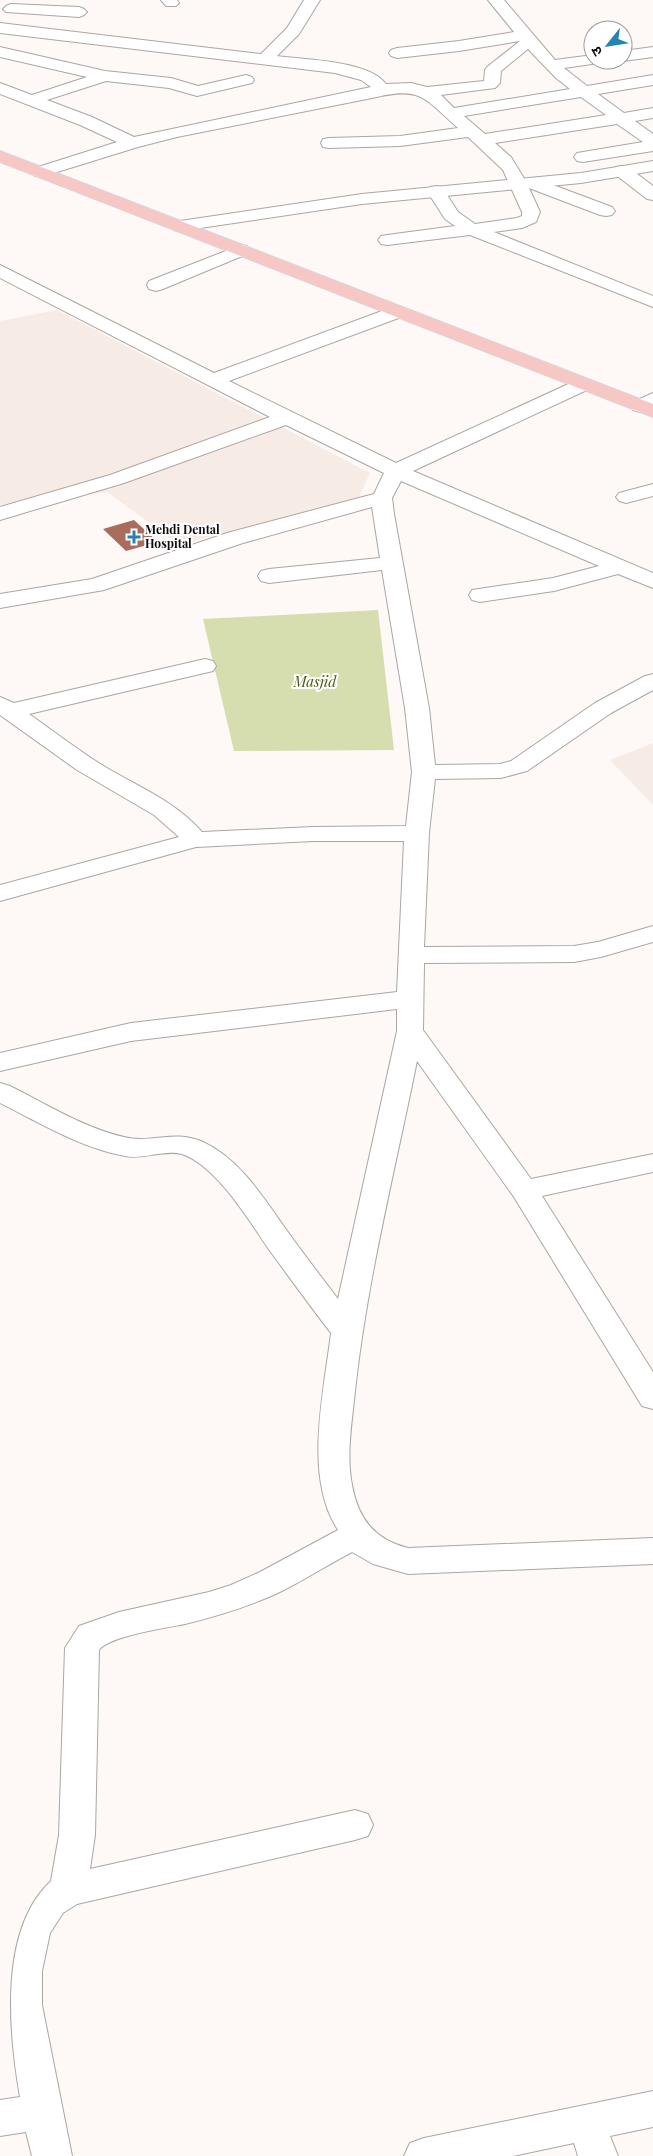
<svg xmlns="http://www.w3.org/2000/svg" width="653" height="2156" viewBox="0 0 653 2156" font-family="'Playfair Display','Noto Sans Devanagari',serif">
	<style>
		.built { fill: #f7ebe5 }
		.green { fill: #d6ddae }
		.building { fill: #a96d5e }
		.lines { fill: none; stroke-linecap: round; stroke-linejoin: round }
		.street-casing { stroke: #aaa6a4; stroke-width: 2 }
		.secondary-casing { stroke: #aaa6a4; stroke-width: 2 }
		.primary-casing { stroke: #d8d8d8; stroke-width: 2 }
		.street { fill: #fff; fill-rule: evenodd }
		.secondary { fill: #fff; fill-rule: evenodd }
		.primary { fill: #f6c7c5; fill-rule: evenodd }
		.poi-dot { fill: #2286b0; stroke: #fff; stroke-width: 2 }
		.labels { text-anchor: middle; stroke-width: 4; stroke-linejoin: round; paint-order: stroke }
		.far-poi-label { font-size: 12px; font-weight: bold; fill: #0d0b0b; stroke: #fff; text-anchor: start }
		.park-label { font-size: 15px; font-style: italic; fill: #4f5611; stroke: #fff }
	</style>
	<rect width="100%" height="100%" fill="#fef9f7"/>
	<path class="built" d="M57,310L370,473L359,497L179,545L107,492L0,505V321Z
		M653,743V805L610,760Z"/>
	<path class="green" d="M378,610L394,750L234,751L203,619Z"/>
	<path class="building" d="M134,520L158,542L126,551L103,529Z"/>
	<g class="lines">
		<defs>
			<path id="street" d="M161,0H177L179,3L176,6H166Z
				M304,0H320L299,34L277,56C305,60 368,60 386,84L411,83L427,87L484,81L485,70L487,67L520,41L459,51L397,58L391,56L389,53L391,50L397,48L459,41L514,32L488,0H504L555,60L593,55V60H601L599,63L564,68L587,86L653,75V85L598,94L624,113L653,108V118L635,121L653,134V151L583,162L577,161L574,157L577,153L643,142L617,124L495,143L511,157L525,180L531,178L537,179L612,207L615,211L612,215L606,216L600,215L529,188L540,212L536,222L522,228L494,232L653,296V307L470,235L387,245L381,244L378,240L381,236L387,235L455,226L445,219L427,191L430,187L436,186L442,187L458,212L475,224L517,218L522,216V212L503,170L468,137L400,146L329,148L323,147L321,143L323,139L329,138L400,136L458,128C423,97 421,86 372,98L177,137L138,147L41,177L35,176L32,172L35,168L117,142L80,125L0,94V83L32,95L87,77L0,57V47L105,71L171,78L198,86L246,75L252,77L254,80L252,83L197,96L169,88L106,81L47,100L92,117L134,137L371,87L361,80L335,73L0,33V23L261,54L287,28ZM528,49L556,78L570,89L454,108L441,95L495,88L500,83L501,71ZM581,97L606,115L485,134L464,116Z
				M11,4L79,7L84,9L87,12L84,15L79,17L6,12L3,9L6,6Z
				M653,47V57L623,61L620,60H623V51Z
				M622,166L628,167L653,186V200L647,199L616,175L613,171L616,167Z
				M241,245L247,246L250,250L247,254L163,289L156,291L149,289L147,285L149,281Z
				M0,265L214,373L390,308L397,306L404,308L406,312L404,316L229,381L396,463L575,381L582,379L589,381L592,385L589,389L413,471L653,573V588L618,574L554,591L480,602L472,600L469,595L472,590L553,578L599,566L401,481L392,498L394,514L429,708L435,765L500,764L511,761L595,703L645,676L653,674V690L611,713L527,771L501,778L435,779L429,833L424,947L574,946L598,942L653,926V942L601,957L574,962L424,963L423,1030L531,1179L653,1154V1172L542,1196L653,1372V1409L642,1406L514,1197L417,1061C395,1170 367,1280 355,1391C352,1422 346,1454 352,1485C358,1519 375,1540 408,1548L653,1538V1564L408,1574L373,1564L352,1552C329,1564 306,1579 282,1591C251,1606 218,1616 185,1624C166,1628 109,1636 99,1650L95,1835L90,1869L355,1810L368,1814L373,1825L368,1836L355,1840L77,1904L63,1913L50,1933L42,1971V2005L72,2156H32L26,2132L0,2136V2100L20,2097C8,2028 0,1928 51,1881L59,1835L65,1648L79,1626L119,1612L209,1592L231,1585L260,1572L338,1530C303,1477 324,1392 331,1333C310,1306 290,1278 270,1251C250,1222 217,1166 182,1154C164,1149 143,1160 125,1156C81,1148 40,1123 0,1103V1083L10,1086C46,1104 84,1128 124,1137C151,1144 174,1129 203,1142C242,1160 266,1202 290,1235C306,1257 322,1278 338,1299L397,1031V1009L131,1041L0,1071V1053L131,1023L397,992L404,841H313L196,847L0,901V885L179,837L154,815L77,770L0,715V697L14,703L205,659L213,661L216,666L213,671L29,714C55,732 80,752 107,768C141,788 176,802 202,832L313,827L406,826L412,772L405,708L382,570L269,583L261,581L258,576L261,571L269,569L380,558L372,507L243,543L104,590L0,608V594L92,579L227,533L374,494L384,473L286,425L124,483L0,520V507L110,475L270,417L0,278Z
				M653,393V407L640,412L633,410L630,406L633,402Z
				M653,484V496L626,503L619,501L616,497L619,493Z
				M653,2091V2127L610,2136L618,2156H578L574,2143L513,2156H404L410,2143L424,2138Z"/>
			<path id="secondary" d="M653,161V171L581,183L362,204L180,231L174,230L171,226L174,222L180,221L362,194L581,173Z"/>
			<path id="primary" d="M0,151L653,404V417L0,162Z"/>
		</defs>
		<use href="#street" class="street-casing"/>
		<use href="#secondary" class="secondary-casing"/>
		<use href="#primary" class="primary-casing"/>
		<use href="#street" class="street"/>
		<use href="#secondary" class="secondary"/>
		<use href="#primary" class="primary"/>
	</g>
	<path class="poi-dot" d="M131.5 529.5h5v5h5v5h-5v5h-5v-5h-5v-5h5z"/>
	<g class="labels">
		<g class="far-poi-label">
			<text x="145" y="534">Mehdi Dental<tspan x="145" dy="14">Hospital</tspan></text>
		</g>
		<g class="park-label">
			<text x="315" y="687">Masjid</text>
		</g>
	</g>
	<g transform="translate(608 45) rotate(240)"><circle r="24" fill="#ffffff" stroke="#9e9d9d"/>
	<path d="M0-4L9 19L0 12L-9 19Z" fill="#2286b0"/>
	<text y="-8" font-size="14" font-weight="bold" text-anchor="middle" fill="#0d0b0b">उ</text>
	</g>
</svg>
